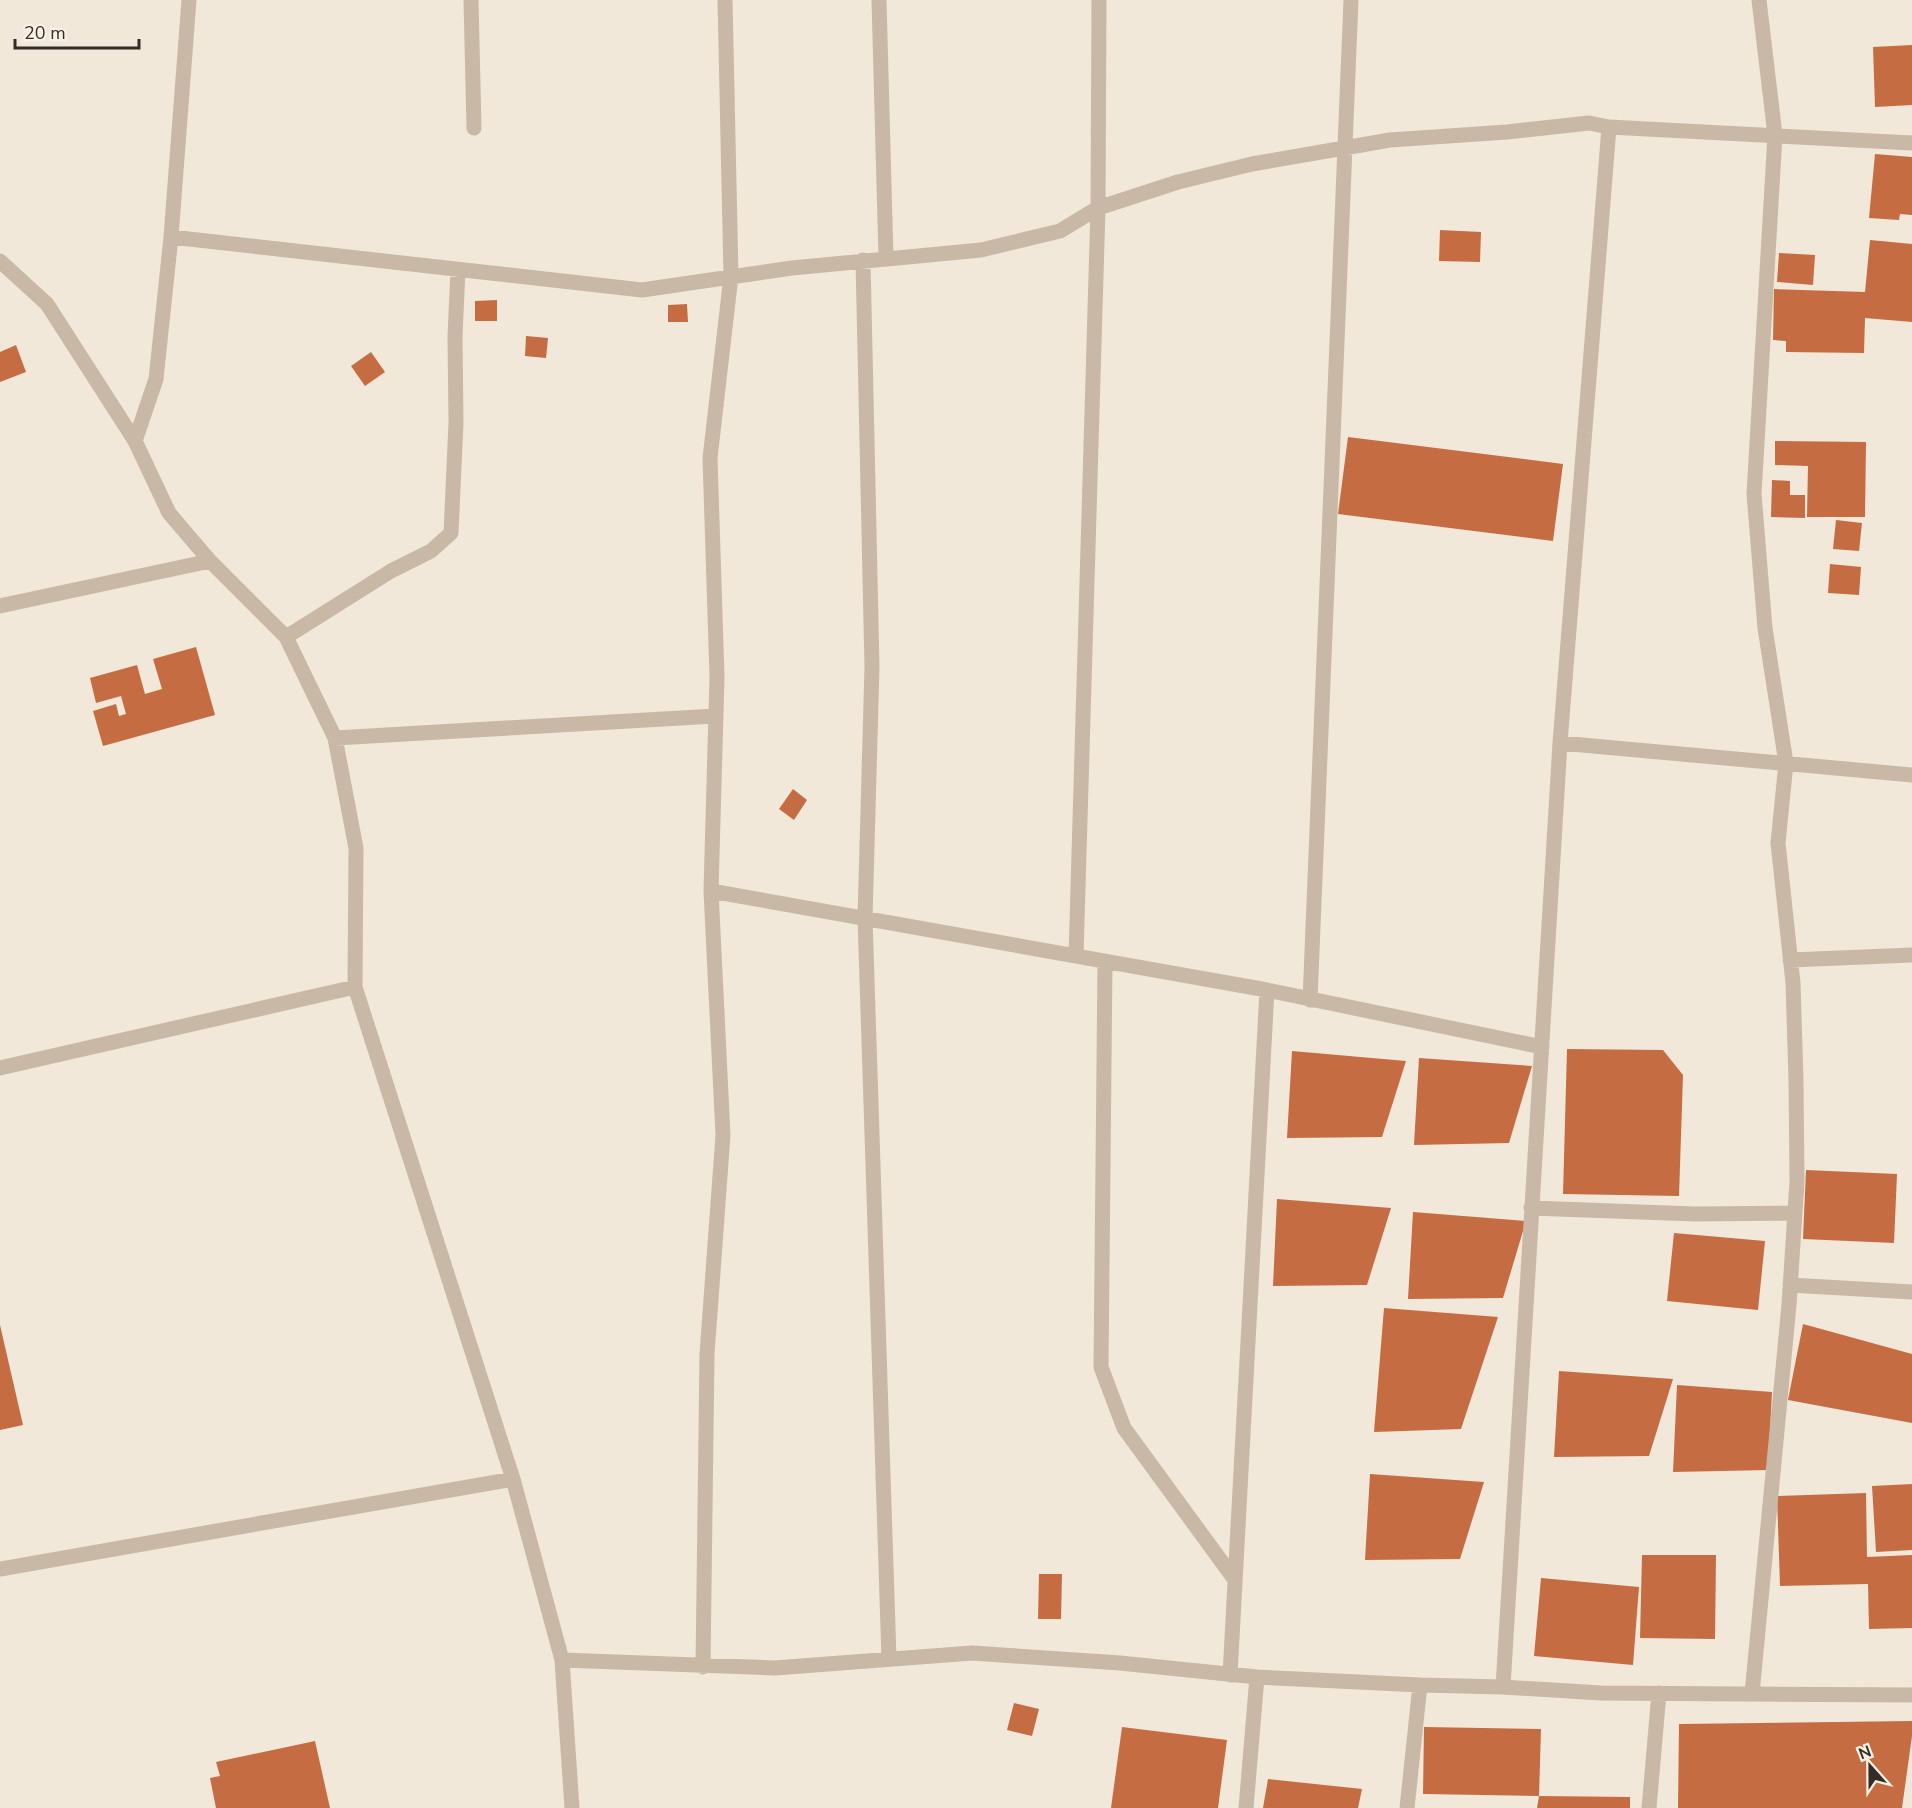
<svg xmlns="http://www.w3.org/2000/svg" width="1912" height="1808" viewBox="0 0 1912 1808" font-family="'Nunito Sans',sans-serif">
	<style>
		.building { fill: #c56c43 }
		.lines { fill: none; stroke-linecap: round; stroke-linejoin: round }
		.minor { stroke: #c9b8a5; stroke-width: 15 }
	</style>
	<rect width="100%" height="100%" fill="#f1e8d9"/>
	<path class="building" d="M1912,45V105L1875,107L1873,47Z
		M1875,154L1912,157V215L1900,214L1899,220L1869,218Z
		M1440,230L1481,232L1480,262L1439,261Z
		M1870,240L1912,244V322L1865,318L1864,353L1786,352V341L1773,340L1774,289L1865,292Z
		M1779,253L1815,255L1813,285L1777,282Z
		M497,300V321H475V301Z
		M687,304L688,322H668V305Z
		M526,336L548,338L546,358L525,356Z
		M16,345L26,372L0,382V352Z
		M371,352L385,372L365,386L351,366Z
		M1348,437L1563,464L1553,541L1338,514Z
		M1775,441L1866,442L1865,517H1807L1808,466L1775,465Z
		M1772,480L1790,481V495H1805V518L1771,517Z
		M1836,520L1862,523L1859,551L1833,549Z
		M1830,564L1861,567L1859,595L1828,593Z
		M196,647L215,715L103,746L93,711L116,704L119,716L126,714L121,696L96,703L90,678L137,665L145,694L162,689L153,659Z
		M793,789L807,800L794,820L779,809Z
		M1567,1049L1663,1050L1683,1075L1679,1196L1563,1194Z
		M1292,1051L1406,1061L1382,1137L1287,1138Z
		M1419,1058L1532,1066L1509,1143L1414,1145Z
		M1806,1170L1897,1174L1894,1243L1803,1239Z
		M1277,1199L1391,1208L1367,1285L1273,1286Z
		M1413,1212L1526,1221L1503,1298L1408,1299Z
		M1674,1233L1765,1241L1758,1310L1667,1301Z
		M1384,1308L1498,1317L1461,1429L1374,1432Z
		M1803,1324L1912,1354V1423L1788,1400Z
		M0,1325L23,1425L0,1430Z
		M1559,1371L1673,1379L1649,1456L1554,1457Z
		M1677,1385L1772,1392L1768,1470L1673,1472Z
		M1370,1474L1484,1482L1460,1559L1365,1560Z
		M1912,1484V1550L1876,1552L1872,1486Z
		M1866,1493L1867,1557L1912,1555V1628L1869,1629L1868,1584L1780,1586L1777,1496Z
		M1642,1555H1716L1715,1639L1640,1638Z
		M1039,1574H1062L1061,1619H1038Z
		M1541,1578L1639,1587L1633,1665L1534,1656Z
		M1014,1703L1039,1709L1032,1736L1007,1730Z
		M1912,1721V1736L1902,1808H1678L1679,1724Z
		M1122,1727L1227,1740L1218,1808H1111Z
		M1424,1727L1541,1729L1539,1796L1423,1794Z
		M315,1741L330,1808H216L210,1778L220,1776L216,1762Z
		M1268,1779L1362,1789L1358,1808H1263Z
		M1539,1796L1630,1797V1808H1537Z"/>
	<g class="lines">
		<path class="minor" d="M189,0L171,237L156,379L135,441L169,513L210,561L286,637L335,738L356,848L355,987L513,1479L562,1660
			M471,0L474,128
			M879,0L886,258
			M171,237L642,290L792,268L981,250L1060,231L1098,208L1178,182L1252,164L1390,140L1507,132L1589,123L1609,127L1912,143
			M863,260L872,667L865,918L889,1659
			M0,261L47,304L135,441
			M0,606L210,561
			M286,637L391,571L431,551L451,533L456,423L455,336L458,270
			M335,738L715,716
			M1560,743L1912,775
			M711,891L1267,990L1542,1047
			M1076,956L1098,208L1099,0
			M1790,960L1912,955
			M1105,962L1101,1367L1124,1428L1235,1580
			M1310,1000L1351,0
			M0,1068L355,987
			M1531,1208L1695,1214L1795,1213
			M1790,1285L1912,1292
			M0,1569L513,1479
			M703,1667L707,1354L723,1135L711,891L717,677L710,458L731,276L725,0
			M1230,1675L1267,990
			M1503,1687L1560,743L1609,127
			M1752,1694L1789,1305L1797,1181L1796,1080L1793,983L1778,843L1786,763L1765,628L1754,494L1775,135L1759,0
			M572,1808L562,1660L775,1668L972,1653L1120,1663L1257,1677L1420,1685L1503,1687L1601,1693L1912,1695
			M1246,1808L1257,1677
			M1407,1808L1420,1685
			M1649,1808L1659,1693"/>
	</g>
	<g transform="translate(1870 1766) rotate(339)" stroke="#f9f1e5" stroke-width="4.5" paint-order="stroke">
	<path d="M0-4.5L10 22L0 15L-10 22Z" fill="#352c27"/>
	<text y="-9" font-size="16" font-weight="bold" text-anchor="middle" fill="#352c27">N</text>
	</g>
	<path d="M15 39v9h124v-9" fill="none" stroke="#352c27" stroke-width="3"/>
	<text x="24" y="39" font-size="18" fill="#352c27" stroke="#f9f1e5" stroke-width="4.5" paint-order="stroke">20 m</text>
</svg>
